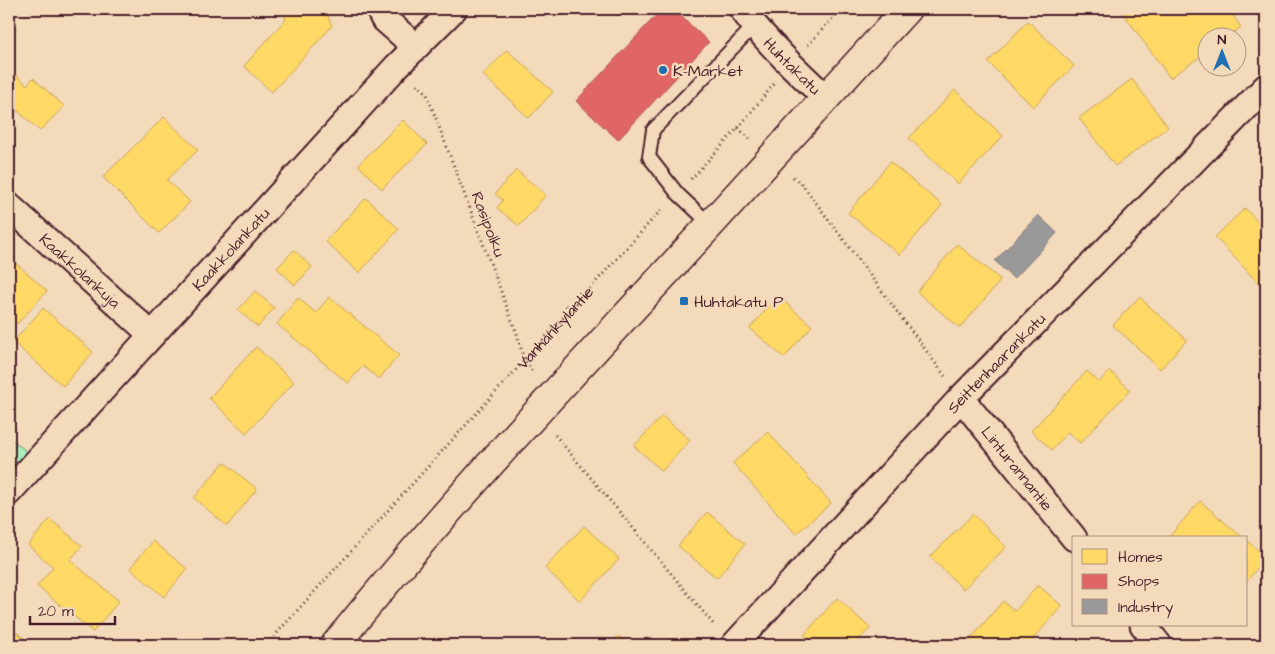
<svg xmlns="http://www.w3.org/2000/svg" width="1275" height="654" viewBox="0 0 1275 654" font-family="'Architects Daughter',sans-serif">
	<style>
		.forest { fill: url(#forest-crowns); stroke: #7a8672 }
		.homes { fill: #ffd966; stroke: #c9a154 }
		.shops { fill: #e06666; stroke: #b35154 }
		.industry { fill: #999; stroke: #817478 }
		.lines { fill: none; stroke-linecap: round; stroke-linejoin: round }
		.lane-casing { stroke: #4a1f2b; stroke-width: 16 }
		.street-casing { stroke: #4a1f2b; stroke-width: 29 }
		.secondary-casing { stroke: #4a1f2b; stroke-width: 31 }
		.path { stroke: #4a1f2b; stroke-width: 3; stroke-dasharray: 1 4; stroke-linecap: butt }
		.lane { stroke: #f2daba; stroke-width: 12 }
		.street { stroke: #f2daba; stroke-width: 25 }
		.secondary { stroke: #f2daba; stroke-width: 28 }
		.poi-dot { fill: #1f6fb2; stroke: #f2daba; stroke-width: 2 }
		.labels { text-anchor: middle; stroke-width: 5; stroke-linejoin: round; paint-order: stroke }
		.street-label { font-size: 16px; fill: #4a1f2b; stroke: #f2daba }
		.poi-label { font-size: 16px; fill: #4a1f2b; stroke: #f2daba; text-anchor: start }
	</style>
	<defs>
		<pattern id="forest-crowns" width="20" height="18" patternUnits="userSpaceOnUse" patternTransform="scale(1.25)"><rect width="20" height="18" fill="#a9eeba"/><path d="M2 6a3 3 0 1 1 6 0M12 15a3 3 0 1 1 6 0" fill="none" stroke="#93cca0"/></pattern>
	</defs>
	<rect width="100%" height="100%" fill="#f2daba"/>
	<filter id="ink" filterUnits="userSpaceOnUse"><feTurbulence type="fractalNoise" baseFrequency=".02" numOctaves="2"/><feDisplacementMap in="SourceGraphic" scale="10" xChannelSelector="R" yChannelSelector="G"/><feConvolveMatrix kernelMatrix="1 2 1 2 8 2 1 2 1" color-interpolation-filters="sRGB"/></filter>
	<g filter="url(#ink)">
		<path class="forest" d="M9,437L32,456L9,482Z"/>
		<path class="homes" d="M282,9H325L332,26L272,92L244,66L286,19Z
			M1120,9H1228L1241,27L1226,38H1208V51L1170,78Z
			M1028,21L1074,66L1033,107L988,62Z
			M507,50L553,92L529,118L483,75Z
			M9,69L27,85L33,78L64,106L40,131L18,111L9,122Z
			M1132,79L1168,127L1115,166L1079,118Z
			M955,90L1003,136L958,184L909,138Z
			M164,117L198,150L167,180L190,202L159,233L103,177Z
			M403,120L427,144L382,189L358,165Z
			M890,162L942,205L900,255L848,213Z
			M516,170L546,195L519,226L497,208L503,200L495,194Z
			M366,198L399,229L359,273L325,241Z
			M1245,208L1266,231V291L1215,237Z
			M957,244L1001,280L960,328L917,292Z
			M294,250L312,267L295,285L277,268Z
			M9,257L47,291L17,324L9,316Z
			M255,291L274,308L258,327L238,310Z
			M778,296L812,326L784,358L750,328Z
			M329,297L399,355L379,379L363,366L348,383L277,324L298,298L316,313Z
			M1139,297L1187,340L1160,369L1113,325Z
			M43,308L93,352L63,386L13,342Z
			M256,347L294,382L246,433L209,398Z
			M1087,371L1099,382L1110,371L1130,390L1080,443L1068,432L1052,450L1031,431Z
			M662,416L690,440L662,471L634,446Z
			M768,432L831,503L796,534L733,463Z
			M224,462L257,489L227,526L194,498Z
			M1200,501L1243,538H1168Z
			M707,512L745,544L717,578L678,546Z
			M973,514L1006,547L963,589L930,557Z
			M50,519L82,546L70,560L119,601L93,632L37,586L53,567L28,545Z
			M584,526L619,559L580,601L545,568Z
			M1246,540L1266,557L1246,582Z
			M153,541L187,569L164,597L130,568Z
			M1038,585L1062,606L1028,645H965L1003,601L1015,611Z
			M837,598L870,628L854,645H815L804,635Z
			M9,626L32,645H9Z
			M618,636L630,645H611Z
			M1074,639L1081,645H1068Z"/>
		<path class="shops" d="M662,9H673L709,42L618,140L576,101Z"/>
		<path class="industry" d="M1038,215L1057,233L1014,279L995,261Z"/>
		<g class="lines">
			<defs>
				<path id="lane" d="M711,225L677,193L649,157L653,130L754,26"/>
				<g id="street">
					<path d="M379,9L383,18L416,47"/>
					<path id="s2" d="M742,9C766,42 796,70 826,98"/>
					<path id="s3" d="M9,206L152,335"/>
					<path id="s4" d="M961,398L1074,538"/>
					<path id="s5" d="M9,492L396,67L454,9"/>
					<path d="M1143,625L1159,645"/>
					<path id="s6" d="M734,645L961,398L1266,87"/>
				</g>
				<path id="secondary" d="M335,645C453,499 583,363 710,225C776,153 841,81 907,9"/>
			</defs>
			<use href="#lane" class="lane-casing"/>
			<use href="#street" class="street-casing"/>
			<use href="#secondary" class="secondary-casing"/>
			<g class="path">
				<path d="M808,45L841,9"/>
				<path d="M417,84L426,92L517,334L524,360L534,373"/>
				<path d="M738,128L751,140"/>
				<path d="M793,177L802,184L945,376"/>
				<path d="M691,179L738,128L774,84"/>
				<path d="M555,435L715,626"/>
				<path id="s1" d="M268,645L276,634L662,209"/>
			</g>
			<use href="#lane" class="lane"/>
			<use href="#street" class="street"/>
			<use href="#secondary" class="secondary"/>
		</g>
	</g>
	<g class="poi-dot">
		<circle cx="663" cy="70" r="5"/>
		<rect x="679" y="296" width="10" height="10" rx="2.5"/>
	</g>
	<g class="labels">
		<g class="street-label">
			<text dy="6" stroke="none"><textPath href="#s2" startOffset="76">Huhtakatu</textPath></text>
			<text transform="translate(489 224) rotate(69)" y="6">Rasipolku</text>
			<text dy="6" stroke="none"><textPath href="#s5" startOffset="329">Kaakkolankatu</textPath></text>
			<text dy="6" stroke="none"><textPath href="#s3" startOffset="96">Kaakkolankuja</textPath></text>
			<text dy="6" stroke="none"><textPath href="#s1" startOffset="428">Vanhankyläntie</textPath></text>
			<text dy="6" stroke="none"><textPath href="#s6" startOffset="385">Seittenhaarankatu</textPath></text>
			<text dy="6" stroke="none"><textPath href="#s4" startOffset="90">Linturannantie</textPath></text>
		</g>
		<g class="poi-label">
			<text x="673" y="76">K-Market</text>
			<text x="694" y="307">Huhtakatu P</text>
		</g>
	</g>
	<rect width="1275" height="654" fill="none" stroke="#f2daba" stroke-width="30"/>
	<rect x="15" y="15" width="1245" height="624" fill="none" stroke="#4a1f2b" stroke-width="2" filter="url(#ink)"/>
	<rect x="1072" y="536" width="175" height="90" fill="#f2daba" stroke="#af8f81"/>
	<rect x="1082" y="549" width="25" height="15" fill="#ffd966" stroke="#af8f81"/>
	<text x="1118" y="562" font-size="15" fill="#4a1f2b">Homes</text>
	<rect x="1082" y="574" width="25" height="15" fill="#e06666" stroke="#af8f81"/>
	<text x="1118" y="586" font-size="15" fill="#4a1f2b">Shops</text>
	<rect x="1082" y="599" width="25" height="15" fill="#999999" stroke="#af8f81"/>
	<text x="1118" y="612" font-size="15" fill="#4a1f2b">Industry</text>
	<g transform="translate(1222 52)"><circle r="24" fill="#f2daba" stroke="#af8f81"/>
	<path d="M0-4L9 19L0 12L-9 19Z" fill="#1f6fb2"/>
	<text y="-8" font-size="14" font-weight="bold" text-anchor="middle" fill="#4a1f2b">N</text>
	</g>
	<path d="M30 616v8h85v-8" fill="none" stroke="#4a1f2b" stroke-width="2.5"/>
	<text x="38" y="616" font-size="15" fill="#4a1f2b" stroke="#f2daba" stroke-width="4" paint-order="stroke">20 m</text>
</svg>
